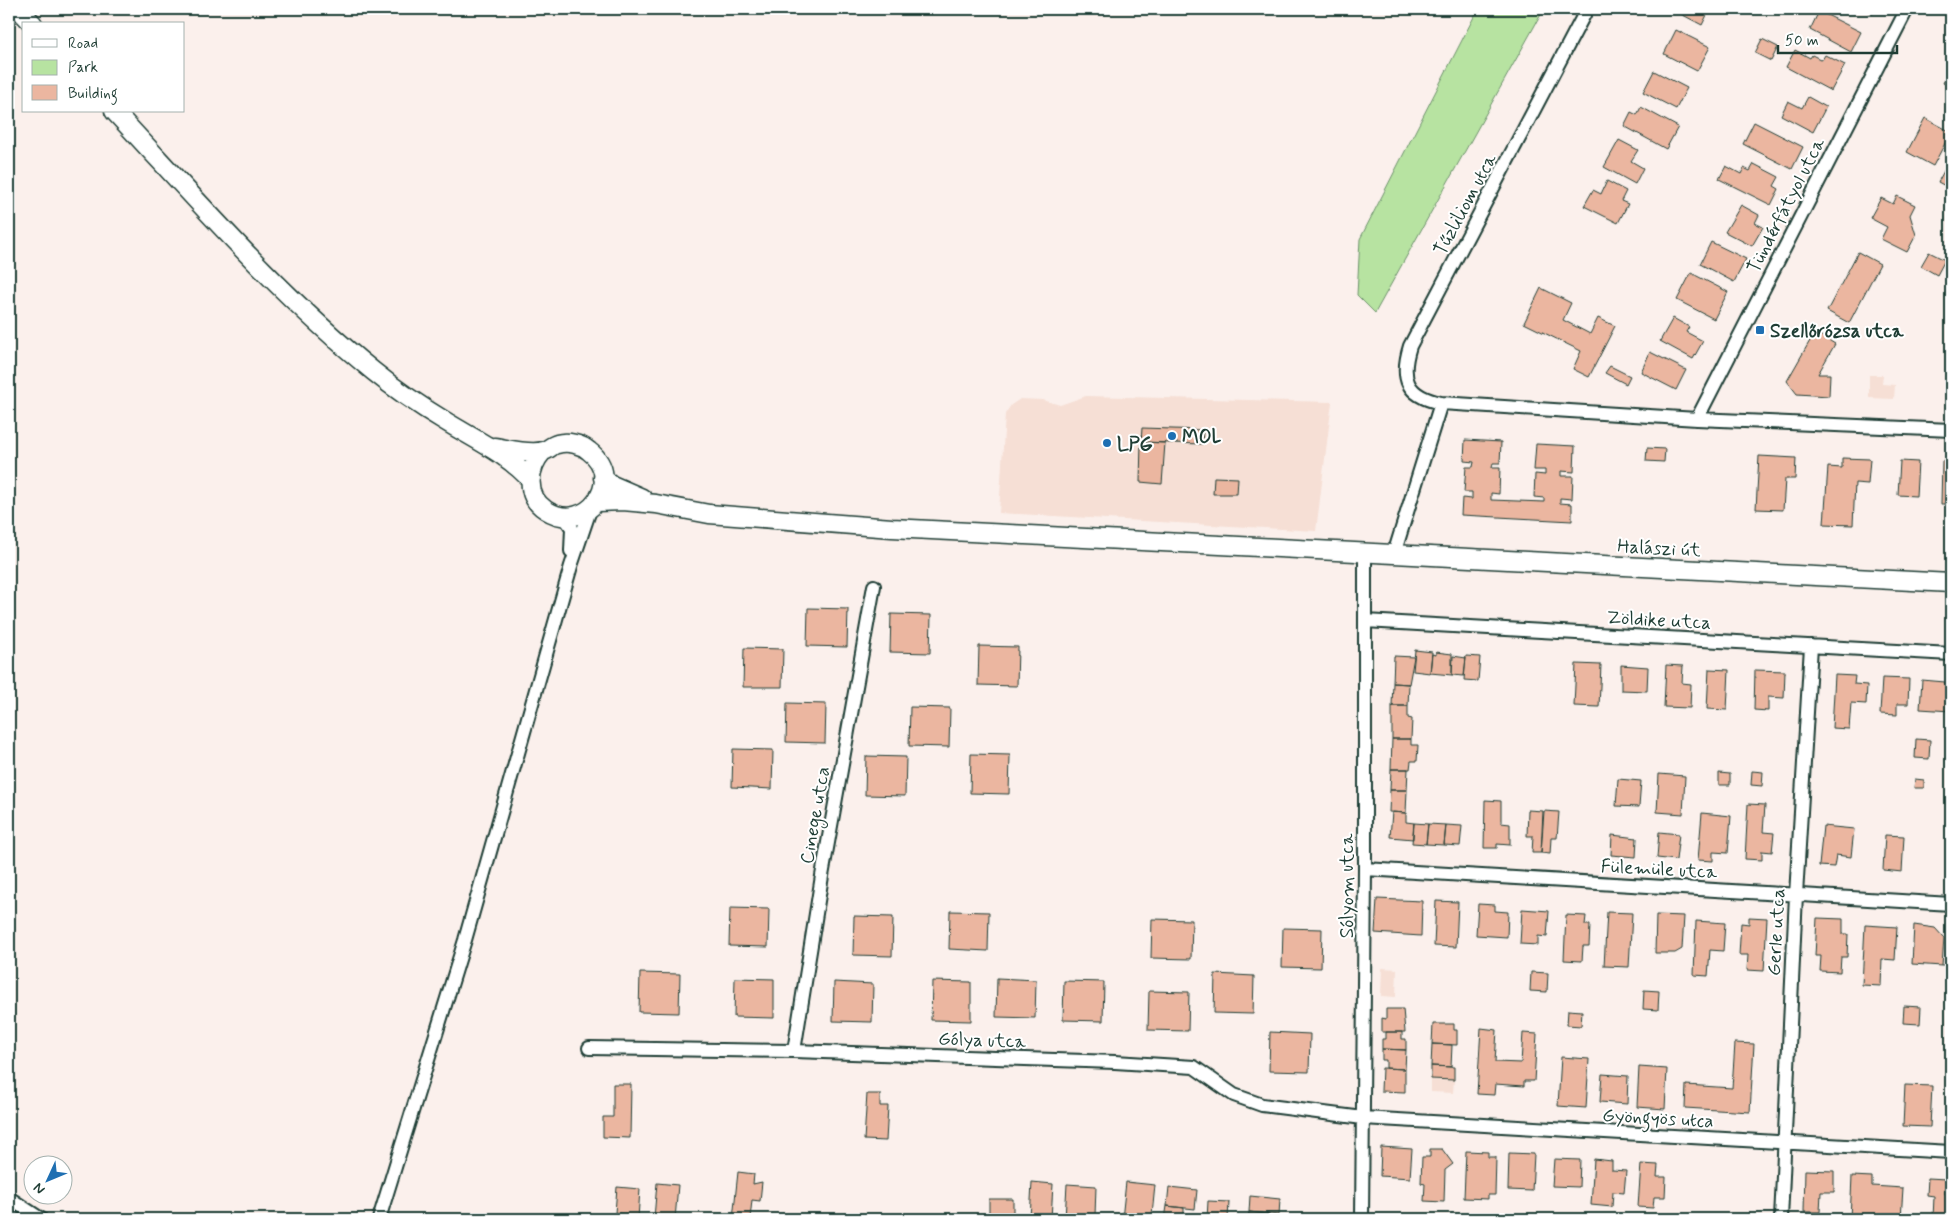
<svg xmlns="http://www.w3.org/2000/svg" width="1960" height="1228" viewBox="0 0 1960 1228" font-family="Mynerve,sans-serif">
	<style>
		.built { fill: #f6dfd5 }
		.green { fill: #b7e3a1; stroke: #6b906a }
		.building { fill: #ebb6a0; stroke: #1f3d34 }
		.lines { fill: none; stroke-linecap: round; stroke-linejoin: round }
		.minor-casing { stroke: #1f3d34; stroke-width: 16 }
		.secondary-casing { stroke: #1f3d34; stroke-width: 21 }
		.minor { stroke: #fff; stroke-width: 12 }
		.secondary { stroke: #fff; stroke-width: 18 }
		.poi-dot { fill: #1f6fb2; stroke: #fff; stroke-width: 2 }
		.labels { text-anchor: middle; stroke-width: 4; stroke-linejoin: round; paint-order: stroke }
		.street-label { font-size: 19px; fill: #1f3d34; stroke: #fff }
		.poi-label { font-size: 19px; font-weight: bold; fill: #1f3d34; stroke: #fff; text-anchor: start }
	</style>
	<rect width="100%" height="100%" fill="#fbf0ec"/>
	<filter id="ink" filterUnits="userSpaceOnUse"><feTurbulence type="fractalNoise" baseFrequency=".02" numOctaves="2"/><feDisplacementMap in="SourceGraphic" scale="10" xChannelSelector="R" yChannelSelector="G"/><feConvolveMatrix kernelMatrix="1 2 1 2 8 2 1 2 1" color-interpolation-filters="sRGB"/></filter>
	<g filter="url(#ink)">
		<path class="built" d="M1869,375H1883L1882,384L1895,385L1894,399L1869,398Z
			M1086,396L1332,402L1316,531L999,513L1005,414L1011,405L1020,399L1043,400L1060,405Z
			M1382,968L1397,969L1396,997L1381,996Z
			M1431,1079L1454,1080L1453,1093L1431,1092Z"/>
		<path class="green" d="M1478,9H1544L1375,313L1357,295L1360,239Z"/>
		<path class="building" d="M1684,9H1710L1702,25L1681,14Z
			M1863,9H1875L1873,14Z
			M1819,11L1861,32L1851,52L1810,30Z
			M1676,30L1710,47L1697,71L1664,54Z
			M1762,39L1778,47L1771,61L1755,53Z
			M1795,50L1810,58L1812,55L1822,60L1825,55L1845,65L1831,91L1786,67Z
			M1951,67V87L1943,83Z
			M1654,71L1687,88L1676,109L1643,92Z
			M1808,97L1826,107L1813,132L1781,115L1788,101L1802,108Z
			M1641,107L1678,127L1666,149L1624,126L1631,112L1637,115Z
			M1925,118L1951,132L1933,166L1907,152Z
			M1754,122L1803,147L1792,169L1743,144Z
			M1619,140L1638,150L1631,161L1643,168L1635,184L1604,167Z
			M1754,164L1779,177L1774,186L1779,189L1771,205L1719,179L1726,166L1741,174L1744,168L1750,171Z
			M1945,169L1951,172V189L1938,182Z
			M1607,181L1626,191L1621,201L1628,204L1618,223L1584,206L1593,190L1601,194Z
			M1897,196L1915,205L1910,215L1916,235L1907,252L1881,239L1887,227L1870,218L1881,198L1893,204Z
			M1741,205L1759,215L1755,223L1763,227L1752,246L1725,232Z
			M1711,242L1746,259L1734,282L1700,264Z
			M1858,252L1880,264L1849,323L1827,311Z
			M1929,252L1945,260L1937,275L1921,266Z
			M1691,273L1728,292L1714,319L1677,300Z
			M1541,288L1571,303L1563,320L1590,334L1598,318L1615,326L1589,377L1573,369L1581,351L1524,323Z
			M1673,318L1689,327L1686,332L1703,341L1693,359L1660,341Z
			M1815,332L1835,344L1818,374H1830L1829,396L1797,394L1787,381Z
			M1650,352L1686,370L1676,390L1641,372Z
			M1610,366L1630,376L1626,384L1605,373Z
			M1142,428L1203,430L1202,444L1141,442Z
			M1465,440L1501,442L1500,463H1493L1492,468H1500L1499,494L1491,493V500L1544,502V498L1534,497L1535,474L1545,475V470H1534L1536,444L1575,446L1574,472L1561,471V476H1573L1572,499L1560,498V503L1572,504V521L1461,515L1462,498L1472,499V492H1464L1466,467H1473L1474,462L1464,461Z
			M1141,442L1165,443L1162,484L1140,482Z
			M1647,448L1665,449L1664,462L1646,461Z
			M1759,456L1796,458L1795,479H1785L1783,510L1756,509Z
			M1842,458L1870,459L1868,484L1855,483L1853,525L1824,524L1828,467L1842,468Z
			M1900,461L1918,462L1916,496L1898,495Z
			M1942,461H1951V504H1941Z
			M1214,477L1238,478L1237,494H1213Z
			M808,608L848,609L847,647L807,646Z
			M891,614L931,615L930,653L890,652Z
			M979,646L1018,647L1017,686L978,685Z
			M744,648L783,649L782,687H743Z
			M1415,650L1432,652L1430,673L1413,671Z
			M1436,652L1452,654V675L1430,673L1432,654L1436,655Z
			M1394,656L1414,657L1409,684L1393,683Z
			M1453,656L1466,658L1464,676L1452,675Z
			M1466,656L1480,657L1478,681L1464,680Z
			M1576,664L1601,665L1599,707L1574,706Z
			M1621,665L1648,667L1647,691L1621,690Z
			M1666,665L1683,666L1682,683L1691,684L1690,708L1664,707Z
			M1709,669L1729,670L1727,710L1707,709Z
			M1755,670L1785,671L1784,698L1768,697V711L1754,710Z
			M1835,675L1855,676L1854,684L1867,685L1866,704L1851,703L1849,729L1832,728Z
			M1882,678L1909,679L1908,704H1897V715L1880,714Z
			M1922,680L1945,682L1946,690H1951V711L1920,709Z
			M1393,683L1409,684L1408,706H1392Z
			M787,703L826,704L825,743L786,742Z
			M1392,706H1408V718L1412,719L1411,739H1392Z
			M910,707L950,708L949,747L909,746Z
			M1392,739H1411V745H1418L1417,761H1411L1410,769H1391Z
			M1916,739L1930,740L1929,759L1915,758Z
			M733,749L773,750L772,789L732,787Z
			M971,754L1010,755L1009,794L970,793Z
			M866,756L906,757L905,796L865,795Z
			M1391,769H1408L1407,790H1390Z
			M1752,771L1763,772L1762,786L1751,785Z
			M1719,773L1730,774V785H1719Z
			M1659,774L1685,776L1683,814L1657,812Z
			M1618,779L1641,781L1639,807L1616,806Z
			M1915,779L1924,780V788H1914Z
			M1390,790H1407L1406,813L1389,812Z
			M1485,800L1501,801V823L1510,824V845L1497,844V848H1484Z
			M1748,804L1765,805L1763,832L1774,833L1772,852L1762,851V860L1745,859Z
			M1528,810L1543,811L1541,853H1532L1533,836H1527Z
			M1544,811L1559,812L1557,838H1551L1550,854L1541,853Z
			M1392,812L1406,813V822L1414,823L1413,839L1390,837Z
			M1702,813L1731,816L1728,853L1713,852V861L1698,860Z
			M1414,823L1428,824L1426,844L1412,843Z
			M1428,824L1446,825L1444,845L1426,844Z
			M1446,825L1462,826L1460,846L1444,845Z
			M1823,826L1854,829L1851,857L1836,855L1834,867L1819,866Z
			M1659,832L1679,834L1676,860L1657,858Z
			M1612,835L1637,838L1636,857L1611,855Z
			M1885,835L1904,836L1902,872L1883,870Z
			M1377,899L1422,901L1421,936L1375,933Z
			M1436,901L1458,902L1456,947L1434,946Z
			M1478,904L1495,905V911L1508,912L1507,937L1476,935Z
			M730,908L769,909L768,947L729,946Z
			M1522,909L1549,911L1547,937L1538,936V945L1520,944Z
			M950,911L989,912L988,951L949,949Z
			M1607,912L1632,913L1629,967L1604,966Z
			M1566,915L1586,916L1585,925H1590L1589,946H1583L1582,961L1564,960Z
			M1656,915L1684,916L1682,949L1675,953H1655Z
			M854,916L893,917L892,956L853,955Z
			M1749,917L1767,918L1764,971L1747,970L1748,955H1739L1741,923L1749,924Z
			M1817,918L1843,919V934H1848L1847,957H1841L1840,972L1820,971L1821,956H1815Z
			M1152,919L1192,920L1191,959L1151,958Z
			M1696,921L1725,923L1723,951L1710,950L1708,976L1694,975Z
			M1865,925L1897,927L1895,960L1882,959L1881,986L1862,985Z
			M1914,925L1935,928L1944,938L1942,966L1912,964Z
			M1283,928L1322,929L1321,968L1282,967Z
			M1531,972L1548,973L1547,992L1530,991Z
			M640,973L680,974L679,1013L639,1012Z
			M1215,974L1254,976L1253,1014L1214,1013Z
			M735,978L774,979V1018L734,1017Z
			M997,978L1036,980L1035,1018L996,1017Z
			M932,981L971,982V1021L931,1020Z
			M1064,981L1104,982L1103,1021L1063,1020Z
			M834,982L873,984L872,1022L833,1021Z
			M1644,990L1659,991L1658,1010L1643,1009Z
			M1149,991L1189,992L1188,1031L1148,1030Z
			M1904,1006L1921,1007L1920,1024L1903,1023Z
			M1386,1009H1403L1405,1032H1382V1018L1386,1019Z
			M1568,1010L1582,1011L1581,1026L1567,1025Z
			M1433,1024H1454V1030H1457V1045L1432,1044Z
			M1481,1028L1497,1030L1495,1062L1521,1063L1523,1033L1537,1034L1534,1081H1524V1086L1495,1084L1494,1095L1477,1094Z
			M1270,1032L1310,1034L1309,1072L1269,1071Z
			M1386,1032H1402V1039H1406V1050L1382,1049V1039H1386Z
			M1735,1043L1754,1044L1750,1112L1685,1108L1686,1085L1732,1088Z
			M1432,1044L1452,1045L1451,1067L1431,1066Z
			M1382,1049L1406,1050L1405,1069L1386,1068V1060H1382Z
			M1561,1057L1589,1059L1586,1108L1558,1106Z
			M1431,1066L1454,1067V1080L1431,1079Z
			M1639,1067L1667,1069L1665,1109L1637,1107Z
			M1382,1068L1405,1069V1092L1381,1091Z
			M1948,1069H1951V1124H1946Z
			M1602,1074L1628,1076L1627,1104L1600,1102Z
			M613,1084H631L630,1138L603,1137V1117H613Z
			M1905,1085L1932,1086L1930,1127L1903,1126Z
			M867,1094H880V1106H888L886,1141L864,1140Z
			M1381,1147L1412,1149L1410,1178L1380,1176Z
			M1430,1149H1442L1453,1164L1445,1170L1444,1202L1424,1201L1425,1184L1421,1183L1422,1157H1430Z
			M1466,1151L1488,1152V1157H1496L1495,1195H1488V1199L1464,1198Z
			M1509,1153L1534,1154L1532,1191L1508,1190Z
			M1554,1159L1580,1160L1579,1187L1552,1186Z
			M1594,1159L1612,1161V1170L1626,1171L1624,1193L1613,1192L1612,1207L1591,1205Z
			M1641,1164L1658,1165L1657,1177H1666L1665,1197H1654L1653,1208L1638,1207Z
			M1805,1170L1834,1171V1192H1821L1820,1212H1804Z
			M738,1172L754,1174L753,1184L762,1182L760,1201L752,1200L750,1219H733Z
			M1852,1176L1872,1177V1186L1903,1188L1901,1219L1868,1217V1219H1850Z
			M1928,1178L1946,1179L1945,1194L1951,1195V1219H1933L1934,1196L1927,1195Z
			M1032,1182L1053,1184L1051,1219H1030Z
			M1126,1182L1155,1185L1152,1215H1144L1143,1219H1122Z
			M657,1183L678,1185L675,1219L654,1218Z
			M1067,1184L1096,1186L1095,1216H1086V1219H1065Z
			M617,1187L640,1189L638,1219H626L627,1214L615,1213Z
			M1169,1187L1197,1190L1195,1209L1167,1206Z
			M1250,1196L1280,1199L1279,1215L1249,1212Z
			M989,1199H1013V1219H989Z
			M1208,1201L1229,1202L1228,1219H1207Z
			M1167,1206L1184,1208V1219H1165Z
			M1249,1212L1269,1214V1219H1248Z"/>
		<g class="lines">
			<defs>
				<path id="minor" d="M1587,9L1410,346C1400,378 1406,396 1441,403L1697,419L1951,430
					M1697,419L1907,9
					M565,518L572,528L571,551
					M1394,554L1441,403
					M1365,621L1951,654
					M1365,869L1951,904
					M589,1048L794,1051L1115,1062L1194,1067L1234,1095L1262,1105L1363,1118L1951,1152
					M794,1051L822,876L874,586
					M9,1198L41,1219
					M379,1219L465,940L571,566L591,507
					M1362,1219L1365,869V553
					M1781,1219L1796,895L1811,646"/>
				<path id="secondary" d="M19,9L33,24
					M114,111C198,201 278,294 373,371C395,389 420,406 445,421C474,439 505,453 529,478
					M494,447C509,449 529,455 544,451C548,450 552,445 557,444C568,441 581,444 589,451C626,479 587,536 546,510C524,496 528,468 543,451
					M603,478L612,485L642,498
					M597,502L623,501L656,504L709,514L892,528L1951,583"/>
			</defs>
			<use href="#minor" class="minor-casing"/>
			<use href="#secondary" class="secondary-casing"/>
			<use href="#minor" class="minor"/>
			<use href="#secondary" class="secondary"/>
		</g>
	</g>
	<g class="poi-dot">
		<rect x="1755" y="325" width="10" height="10" rx="2.5"/>
		<circle cx="1172" cy="436" r="5"/>
		<circle cx="1107" cy="443" r="5"/>
	</g>
	<g class="labels">
		<g class="street-label">
			<text transform="translate(1464 204) rotate(-62)" y="7">Tűzliliom utca</text>
			<text transform="translate(1785 205) rotate(-63)" y="7">Tündérfátyol utca</text>
			<text transform="translate(1659 547) rotate(3)" y="7">Halászi út</text>
			<text transform="translate(1659 619) rotate(3)" y="7">Zöldike utca</text>
			<text transform="translate(814 815) rotate(-80)" y="7">Cinege utca</text>
			<text transform="translate(1659 868) rotate(3)" y="7">Fülemüle utca</text>
			<text transform="translate(1346 886) rotate(-90)" y="7">Sólyom utca</text>
			<text transform="translate(1775 932) rotate(-87)" y="7">Gerle utca</text>
			<text transform="translate(982 1039) rotate(2)" y="7">Gólya utca</text>
			<text transform="translate(1658 1117) rotate(3)" y="7">Gyöngyös utca</text>
		</g>
		<g class="poi-label">
			<text x="1770" y="337">Szellőrózsa utca</text>
			<text x="1182" y="443">MOL</text>
			<text x="1117" y="450">LPG</text>
		</g>
	</g>
	<rect width="1960" height="1228" fill="none" stroke="#fff" stroke-width="30"/>
	<rect x="15" y="15" width="1930" height="1198" fill="none" stroke="#1f3d34" stroke-width="2" filter="url(#ink)"/>
	<rect x="22" y="22" width="162" height="90" fill="#ffffff" stroke="#a5b1ae"/>
	<rect x="32" y="39" width="25" height="8" fill="#ffffff" stroke="#a5b1ae"/>
	<text x="68" y="48" font-size="15" fill="#1f3d34">Road</text>
	<rect x="32" y="60" width="25" height="15" fill="#b7e3a1" stroke="#a5b1ae"/>
	<text x="68" y="72" font-size="15" fill="#1f3d34">Park</text>
	<rect x="32" y="85" width="25" height="15" fill="#ebb6a0" stroke="#a5b1ae"/>
	<text x="68" y="98" font-size="15" fill="#1f3d34">Building</text>
	<g transform="translate(48 1180) rotate(226)"><circle r="24" fill="#ffffff" stroke="#a5b1ae"/>
	<path d="M0-4L9 19L0 12L-9 19Z" fill="#1f6fb2"/>
	<text y="-8" font-size="14" font-weight="bold" text-anchor="middle" fill="#1f3d34">N</text>
	</g>
	<path d="M1778 45v8h119v-8" fill="none" stroke="#1f3d34" stroke-width="2.5"/>
	<text x="1785" y="45" font-size="15" fill="#1f3d34" stroke="#ffffff" stroke-width="4" paint-order="stroke">50 m</text>
</svg>
